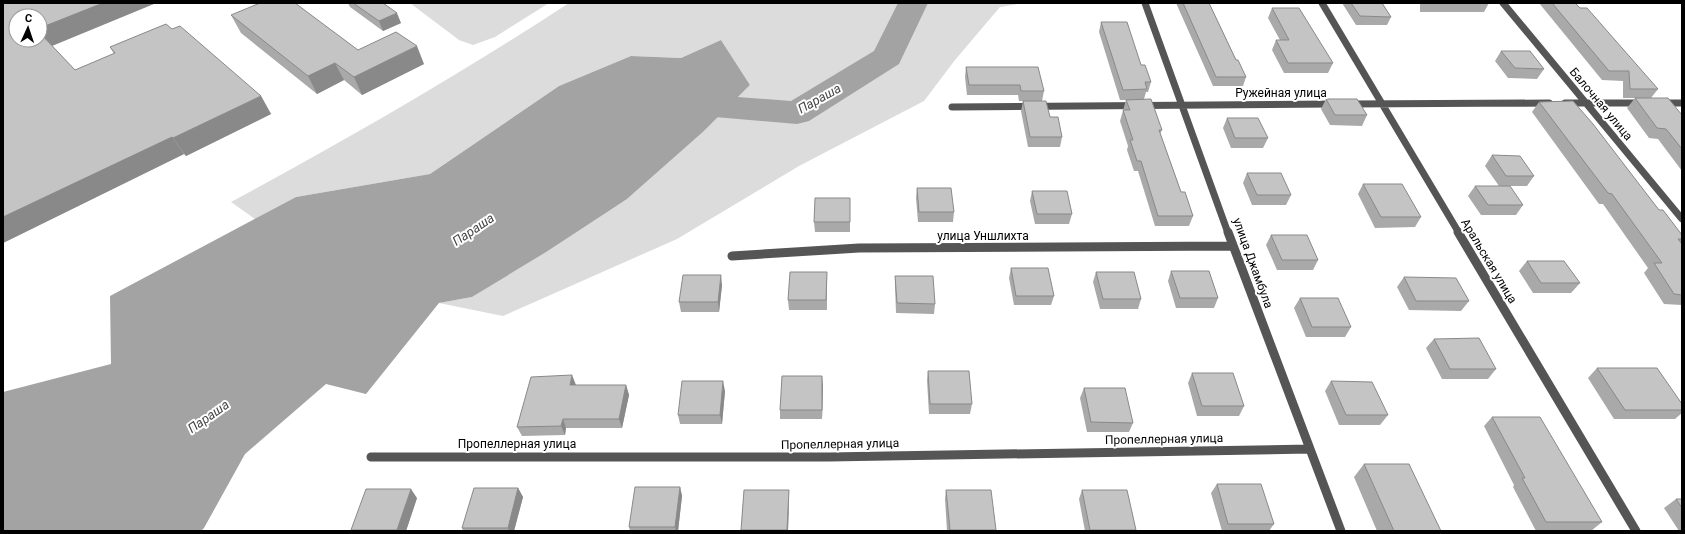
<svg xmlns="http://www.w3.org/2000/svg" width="1685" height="534" viewBox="0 0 1685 534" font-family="Roboto,sans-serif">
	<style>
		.green { fill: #dcdcdc }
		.water { fill: #a3a3a3 }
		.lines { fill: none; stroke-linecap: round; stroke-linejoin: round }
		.river { fill: #a3a3a3; fill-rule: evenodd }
		.minor-far1 { stroke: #555; stroke-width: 7 }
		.minor { stroke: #555; stroke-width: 9 }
		.wall { fill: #a9a9a9 }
		.shaded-wall { fill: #898989 }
		.building { fill: #c4c4c4; stroke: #898989 }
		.labels { text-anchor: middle; stroke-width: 4; stroke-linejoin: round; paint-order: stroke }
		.street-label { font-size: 12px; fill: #000; stroke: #fff }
		.water-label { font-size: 13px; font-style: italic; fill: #444; stroke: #fff }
	</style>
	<rect width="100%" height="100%" fill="#fff"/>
	<path class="green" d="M410,3H549L495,37L473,45L459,40Z
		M569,3H1024L1000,7L955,60L924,101L799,166L677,239L503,316L439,303L472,297L627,199L704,131L750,85L721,40L681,58L631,56L559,86L430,174L296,197L255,219L231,202C346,140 459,75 569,3Z"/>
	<path class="water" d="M721,40L750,85L704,131L627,199L546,252L472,297L439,303L366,394L326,384L245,454L204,528L201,531H3V392L111,364L110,296L296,197L430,174L559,86L631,56L681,58Z"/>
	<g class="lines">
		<path class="river" d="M898,3H928L899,64L809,121L797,124L692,115L674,122L662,119L657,111C664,100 672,96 685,93L791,101L874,51Z"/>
		<path class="minor-far1" d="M1145,3L1228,233
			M1322,3L1459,233
			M1503,3L1682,219
			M1565,103H1641
			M1663,103H1682
			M1351,104L1549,103
			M952,107L1333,104"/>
		<path class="minor" d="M1228,232L1341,531
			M1458,232L1636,531
			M732,256L859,248L1233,246
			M371,457H829L1310,449"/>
	</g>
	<path class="wall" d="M3,3H156L52,46L75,70L114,54L110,47L172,29L261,96L271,114L186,156L184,154L3,243Z
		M348,3H383L401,23L383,31L350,7Z
		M1176,3H1209L1236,60L1246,77L1243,86H1213Z
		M1342,3H1382L1391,17L1387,25H1356Z
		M1420,3H1489L1484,12H1420Z
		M1539,3H1575L1658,89L1651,98L1682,115V171L1658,139L1649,138L1627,108L1635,98H1623V81L1602,80Z
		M1272,8L1333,63L1328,73H1284L1272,50L1276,40H1280L1268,18Z
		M231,15L358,50L424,64L362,95L344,80L317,94L241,33Z
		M1101,22L1141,65L1151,82L1148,92H1146L1144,99L1162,130L1160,134L1181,192L1193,216L1189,226H1155L1138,171H1134L1127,150L1128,146L1120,121L1126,100H1120L1099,32Z
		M1501,51L1544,69L1537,79L1508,78L1495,61Z
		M966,67L1044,91L1042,101L1050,117L1062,137L1060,147H1028L1021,111L1023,101H1019L1018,95H967L965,77Z
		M1326,99L1367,115L1362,126L1330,125L1321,109Z
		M1539,102L1659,210L1682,235V242L1681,243L1682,244V305L1664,304L1644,273L1648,268L1603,204H1599L1532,112Z
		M1227,118L1268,138L1263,148H1231L1223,128Z
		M1492,155L1534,176L1527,186H1499L1485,166Z
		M1247,173L1291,195L1286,205H1252L1243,183Z
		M1363,184L1421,217L1415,227L1375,228L1358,194Z
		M1475,186L1523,205L1516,215H1481L1468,196Z
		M917,188L954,212L953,222H918L916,198Z
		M1032,191L1072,214L1069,224H1035L1030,201Z
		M850,198V232H815L814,222Z
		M1271,235L1318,260L1313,270H1277L1266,245Z
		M1527,261L1580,283L1571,293H1533L1519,271Z
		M1011,268L1054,296L1051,305H1014L1009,278Z
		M1171,271L1218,298L1214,308H1176L1168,281Z
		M827,272V310H789L788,300Z
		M1096,272L1141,299L1138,309H1100L1093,282Z
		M895,276L935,304L934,314L896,313L895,286Z
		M1404,277L1469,301L1461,311L1409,310L1397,287Z
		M722,285L719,312H681L679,302Z
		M1300,298L1351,327L1345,337H1306L1294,308Z
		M1434,339L1496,369L1488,379H1442L1426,348Z
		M1597,368L1682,404V413L1675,419H1614L1588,378Z
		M928,371L972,404L970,414H929L927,380Z
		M1192,373L1244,406L1239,416H1197L1188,383Z
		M1331,381L1388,415L1380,425H1339L1325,391Z
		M576,385H626L629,395L622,428H566L565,435L522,436L517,427Z
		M823,386L822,419H780V410Z
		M1084,388L1133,423L1129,432H1087L1080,398Z
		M725,391L722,424H680L678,415Z
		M1492,417L1602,522L1591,531H1536L1513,487L1514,485L1484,426Z
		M1364,464L1441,531H1377L1354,477Z
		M1217,484L1274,524L1269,531H1222L1211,493Z
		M680,487L682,496L678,531H630L629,527Z
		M518,488L523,497L514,531H463L462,528Z
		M946,490L996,530V531H947L945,499Z
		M1082,490L1136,530V531H1085L1079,499Z
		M417,498L406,531H352L351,530Z
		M789,499L788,531H741V530Z
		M1676,499H1682V531H1679L1664,508Z"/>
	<path class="shaded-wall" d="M103,3H156L49,47L40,35V28Z
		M397,13L401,23L383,31L379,21Z
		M417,46L424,64L362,95L354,77Z
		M335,63L344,80L317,94L308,76Z
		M261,96L271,114L186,156L173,138Z
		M172,137L184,154L3,243V217Z
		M721,275L722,285L719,312L718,302Z
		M572,375L576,385H570Z
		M822,376L823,386L822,419Z
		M723,381L725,391L722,424L720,415Z
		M626,385L629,395L622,428L619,419Z
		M563,419L566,428L565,435L561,426Z
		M680,487L682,496L678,531H676L675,527Z
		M518,488L523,497L514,531H509L508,528Z
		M411,489L417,498L406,531H398L397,530Z
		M789,490V499L788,531H787Z"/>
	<path class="building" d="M3,3H103L40,28V16H16V40H40V33L75,70L115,53L110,47L166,24L172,29L180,26L261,96L173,138L172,137L3,217Z
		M260,3H295L358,50L396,32L417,46L354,77L335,63L308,76L231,15Z
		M353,3H383L397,13L379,21Z
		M1183,3H1209L1236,60H1238L1246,77H1216Z
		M1351,3H1382L1391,17L1360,16Z
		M1552,3H1575L1580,8H1587L1658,89H1630L1629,71H1609Z
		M1272,8H1299L1333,63H1288L1276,40H1289Z
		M1101,22H1127L1141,65H1145L1151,82H1145L1147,89L1123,90Z
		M1501,51H1530L1544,69L1515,68Z
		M966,67H1038L1044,91H1021L1020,85H969Z
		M1635,98H1668L1682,115V149L1666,129L1657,128Z
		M1151,99L1162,130H1159L1181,192H1185L1193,216H1158L1141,161H1137L1130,140H1133L1123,110H1130L1126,100Z
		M1326,99H1357L1367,115H1335Z
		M1023,101H1046L1050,117H1058L1062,137H1030Z
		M1573,101L1593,124L1659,210H1663L1682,235V239H1678L1682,244V295L1674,294L1654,263H1662L1612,194L1608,193L1539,102Z
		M1227,118H1258L1268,138H1235Z
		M1492,155L1520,156L1534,176H1506Z
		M1247,173H1281L1291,195H1257Z
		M1363,184H1402L1421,217H1381Z
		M1475,186H1510L1523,205H1488Z
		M917,188H951L954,212H919Z
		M1032,191H1067L1072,214H1037Z
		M815,198H850V222H814Z
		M1271,235H1307L1318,260H1282Z
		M1527,261H1564L1580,283H1541Z
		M1011,268H1048L1054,296H1016Z
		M1171,271H1209L1218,298H1180Z
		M790,272H827L826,300H788Z
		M1096,272H1134L1141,299H1103Z
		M683,275H721L718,302H679Z
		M895,276H933L935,304L897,303Z
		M1404,277L1456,278L1469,301H1416Z
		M1300,298H1338L1351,327H1312Z
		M1479,338L1496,369H1450L1434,339Z
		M1597,368H1657L1682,404V410H1625Z
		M928,371H969L972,404H930Z
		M1192,373H1233L1244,406H1202Z
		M572,375L570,385H626L619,419H563L561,426L517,427L531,377Z
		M782,376H822V410H780Z
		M682,381H723L720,415H678Z
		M1331,381L1372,382L1388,415H1346Z
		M1084,388H1125L1133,423L1091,422Z
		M1492,417H1540L1602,522H1546L1522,478H1525Z
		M1364,464H1409L1441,531H1394Z
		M1217,484H1261L1274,524H1228Z
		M635,487H680L675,527H629Z
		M474,488H518L508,528H462Z
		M366,489H411L397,530H351Z
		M744,490H789L787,530H741Z
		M946,490H991L996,530H950Z
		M1082,490H1127L1136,530H1090Z
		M1676,499H1682V508Z"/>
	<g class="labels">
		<g class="street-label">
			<text x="1281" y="97">Ружейная улица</text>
			<text transform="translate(1601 104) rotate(50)" y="4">Балочная улица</text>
			<text x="983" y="240">улица Уншлихта</text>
			<text transform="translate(1489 261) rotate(59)" y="4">Аральская улица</text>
			<text transform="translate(1253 263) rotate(70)" y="4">улица Джамбула</text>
			<text transform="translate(1164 439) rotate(-1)" y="4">Пропеллерная улица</text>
			<text x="517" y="448">Пропеллерная улица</text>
			<text transform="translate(840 444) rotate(-1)" y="4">Пропеллерная улица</text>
		</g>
		<g class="water-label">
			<text transform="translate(819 98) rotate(-29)" y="5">Параша</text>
			<text transform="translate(473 229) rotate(-34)" y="5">Параша</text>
			<text transform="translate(208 416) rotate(-35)" y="5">Параша</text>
		</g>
	</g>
	<rect width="1685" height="534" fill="none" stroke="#000000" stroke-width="8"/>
	<g transform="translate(28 28) rotate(3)"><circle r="19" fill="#ffffff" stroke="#999999"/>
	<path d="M0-3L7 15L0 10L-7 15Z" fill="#000000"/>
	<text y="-6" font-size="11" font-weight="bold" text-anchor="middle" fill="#000000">С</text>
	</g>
</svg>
